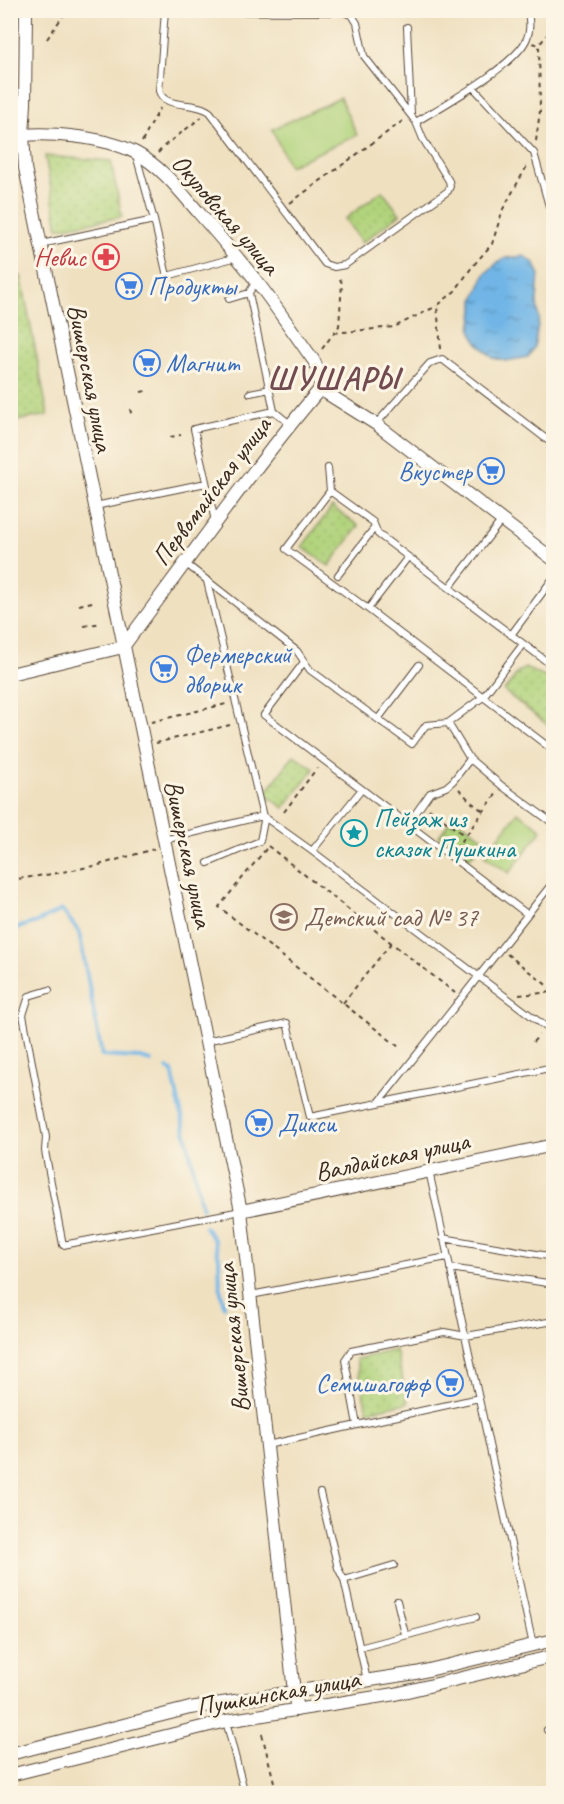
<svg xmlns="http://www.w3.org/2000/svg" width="564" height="1804" viewBox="0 0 564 1804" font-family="Caveat,sans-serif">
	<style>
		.green { fill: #b1d37b; stroke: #767e4c; stroke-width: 1.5 }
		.park { fill: url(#park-dots); stroke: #767e4c; stroke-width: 1.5 }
		.water { fill: url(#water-ripples); stroke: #567082; stroke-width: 1.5 }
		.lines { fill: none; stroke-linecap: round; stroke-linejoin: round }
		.stream { stroke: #70b5e6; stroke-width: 4 }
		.service-casing { stroke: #564536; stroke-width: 8 }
		.minor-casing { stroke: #564536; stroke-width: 14 }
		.path { stroke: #564536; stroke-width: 2; stroke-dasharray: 4.5 4.5; stroke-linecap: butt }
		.service { stroke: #fff; stroke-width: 6 }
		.minor { stroke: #fff; stroke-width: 12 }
		.labels { text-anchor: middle; stroke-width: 6; stroke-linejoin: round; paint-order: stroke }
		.street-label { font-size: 26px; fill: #3b2a1e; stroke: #fcf5e5 }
		.health-label { font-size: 26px; fill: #be3a42; stroke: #fcf5e5; text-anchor: end }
		.shop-label { font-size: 26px; fill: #366cbe; stroke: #fcf5e5; text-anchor: start }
		.culture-label { font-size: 26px; fill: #0d838f; stroke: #fcf5e5; text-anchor: start }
		.education-label { font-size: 26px; fill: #785e54; stroke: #fcf5e5; text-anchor: start }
		.district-label { font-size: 32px; font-weight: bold; letter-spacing: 1.5px; fill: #724b50; stroke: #fcf5e5 }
	</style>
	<defs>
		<pattern id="park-dots" width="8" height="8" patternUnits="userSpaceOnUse" patternTransform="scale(1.5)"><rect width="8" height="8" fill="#b1d37b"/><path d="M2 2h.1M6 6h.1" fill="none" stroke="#99b56a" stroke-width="1.8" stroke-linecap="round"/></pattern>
		<pattern id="water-ripples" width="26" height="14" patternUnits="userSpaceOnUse" patternTransform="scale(1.5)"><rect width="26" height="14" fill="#70b5e6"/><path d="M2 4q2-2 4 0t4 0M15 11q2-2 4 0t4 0" fill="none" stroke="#5d93ba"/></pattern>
	</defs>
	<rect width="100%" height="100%" fill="#fcf5e5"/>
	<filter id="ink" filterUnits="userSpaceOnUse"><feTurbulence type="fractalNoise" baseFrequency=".0167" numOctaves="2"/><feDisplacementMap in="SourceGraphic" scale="12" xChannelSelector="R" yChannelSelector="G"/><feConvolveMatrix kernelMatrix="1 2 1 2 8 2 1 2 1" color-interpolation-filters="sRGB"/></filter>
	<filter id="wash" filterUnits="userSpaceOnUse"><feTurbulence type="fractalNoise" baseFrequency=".008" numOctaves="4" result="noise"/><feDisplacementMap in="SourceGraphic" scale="24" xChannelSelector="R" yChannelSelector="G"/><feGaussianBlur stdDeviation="1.35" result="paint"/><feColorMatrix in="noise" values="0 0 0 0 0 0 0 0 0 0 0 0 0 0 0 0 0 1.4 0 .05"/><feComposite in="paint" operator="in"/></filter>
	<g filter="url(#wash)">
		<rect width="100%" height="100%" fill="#efe0c0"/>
		<path class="green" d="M340,98L357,135L289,166L272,129Z
			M518,812L542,830L509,873L485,856Z"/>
		<path class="park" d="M45,156L111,161L122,217L58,228Z
			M382,191L400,214L362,243L345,219Z
			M21,276L48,415L11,422V278Z
			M332,507L359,526L329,566L302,547Z
			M525,668L549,679H553V729L504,691L518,672Z
			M294,755L314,769L284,808L265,794Z
			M454,816L484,839L469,859L439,836Z
			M396,1350L408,1403L367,1411L356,1359Z"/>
		<path class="water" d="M524,256L534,263L539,273L537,302L539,319L534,348L528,357L506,361L493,358L477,342L471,330L474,311V300L485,274L497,263L506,258Z"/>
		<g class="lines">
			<path class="stream" d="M10,930L37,922L62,910L79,932L102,1056L140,1058L151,1061
				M167,1068L172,1071L202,1208
				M205,1227L214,1240L219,1258L220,1287L224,1306"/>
		</g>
	</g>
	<g filter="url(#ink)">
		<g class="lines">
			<defs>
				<path id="service" d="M165,10L159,91C165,110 195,100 210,112L325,264L334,267L345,265L448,191L450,186L449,181L423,139L416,122L364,56L357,23L352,15L343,12L165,11
					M407,27L411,114
					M473,87L534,153L554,224
					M416,122C442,106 517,65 527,38C531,29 529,20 528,10
					M136,155L154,220L167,276L237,257
					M41,244L154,220
					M229,299L249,293
					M250,393L270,389
					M274,411L290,424
					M376,424L430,363L442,359L554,445
					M328,468L330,491L286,549L368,609L554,751
					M330,491L373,522L378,534L554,667
					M95,506L206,483
					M215,521L194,429L274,411L249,293L256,281
					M185,563L297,651L310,670L412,744L426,725L448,723L483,697L523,644
					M338,575L375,527
					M207,581L264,821L260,841L208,863
					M449,588L501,521
					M368,609L408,557
					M511,635L554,577
					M304,662L264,715L527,914
					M378,719L419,665
					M448,723L470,759L502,786L554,824
					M408,824L430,793L446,787L453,781L470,759
					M164,840L263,816L312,851L554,1033
					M312,851L362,789
					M49,990L29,996L23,1015L46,1137L45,1151L63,1245L241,1211
					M206,1041L287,1023L310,1117L554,1067
					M380,1101L554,881
					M429,1171L533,1645
					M443,1238L554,1257
					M450,1268L554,1284
					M251,1295L447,1257
					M357,1425L345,1360L351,1351L444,1332L466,1336L554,1321
					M267,1445L479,1398
					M320,1493L338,1568L344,1580L367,1680
					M344,1580L394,1565
					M397,1601L405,1634
					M359,1648L476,1617
					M226,1721L245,1794
					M547,1730L554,1728"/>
				<path id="minor" d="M26,10L25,104L23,134L25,168L241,1211L294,1692L297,1710
					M10,137C43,130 106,137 136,153C162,167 180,191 199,213C220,237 241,261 261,287C279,311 296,336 314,361L320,375V389
					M320,389L376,424L554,560
					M10,674L123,647C188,560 250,472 320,389
					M241,1211L554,1145
					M10,1754L190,1708L416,1673L554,1640
					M10,1775L226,1721L395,1694L554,1656"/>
			</defs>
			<use href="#service" class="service-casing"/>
			<use href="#minor" class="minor-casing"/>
			<path class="path" d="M47,39L67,10
				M533,43L539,45L554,26
				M536,141L540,111L539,45
				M142,142L160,108
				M158,153L164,146L202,117
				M290,203L404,120
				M334,333L394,327L437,306
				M322,349L339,326L342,283L338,275
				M441,349L437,306L455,291L472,267L492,244L503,209L527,166
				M141,392L146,391
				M130,409L132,417
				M170,437L181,435
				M79,605L96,601
				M84,626L101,623
				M151,722L226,704
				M156,743L230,725
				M459,789L471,802L483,811
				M429,809L465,836
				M284,812L317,768
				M268,846L455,993
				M266,849L219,907L399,1047
				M456,849L497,793
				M10,880L52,874L99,865L154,849
				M507,954L554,991
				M519,995L554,992
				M343,1003L391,943
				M533,1042L539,1035
				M262,1734L277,1794"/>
			<use href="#service" class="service"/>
			<use href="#minor" class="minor"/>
		</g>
	</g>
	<defs>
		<symbol id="pharmacy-ring" viewBox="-11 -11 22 22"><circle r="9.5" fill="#fcf5e5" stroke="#e0444e" stroke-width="1.5"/><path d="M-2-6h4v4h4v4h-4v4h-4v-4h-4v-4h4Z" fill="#e0444e"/></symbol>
		<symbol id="supermarket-ring" viewBox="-11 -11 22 22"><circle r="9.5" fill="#fcf5e5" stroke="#3f7fe0" stroke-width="1.5"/><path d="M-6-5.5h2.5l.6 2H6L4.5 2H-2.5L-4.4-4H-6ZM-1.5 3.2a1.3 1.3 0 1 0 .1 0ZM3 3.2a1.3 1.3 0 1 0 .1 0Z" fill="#3f7fe0"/></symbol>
		<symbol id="sight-ring" viewBox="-11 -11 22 22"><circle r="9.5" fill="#fcf5e5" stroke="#0f9aa8" stroke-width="1.5"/><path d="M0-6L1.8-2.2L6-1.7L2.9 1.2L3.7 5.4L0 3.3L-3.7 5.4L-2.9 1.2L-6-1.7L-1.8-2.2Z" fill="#0f9aa8"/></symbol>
		<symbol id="school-ring" viewBox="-11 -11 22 22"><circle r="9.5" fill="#fcf5e5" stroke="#8d6e63" stroke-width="1.5"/><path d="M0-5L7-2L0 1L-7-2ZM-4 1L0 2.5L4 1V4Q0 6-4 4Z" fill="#8d6e63"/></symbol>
	</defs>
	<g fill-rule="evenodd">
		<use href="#pharmacy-ring" x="91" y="242" width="30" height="30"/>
		<use href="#supermarket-ring" x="114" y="271" width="30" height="30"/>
		<use href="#supermarket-ring" x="132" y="348" width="30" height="30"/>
		<use href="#supermarket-ring" x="476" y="456" width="30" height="30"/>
		<use href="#supermarket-ring" x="149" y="654" width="30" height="30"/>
		<use href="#sight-ring" x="339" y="818" width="30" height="30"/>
		<use href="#school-ring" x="269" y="902" width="30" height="30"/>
		<use href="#supermarket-ring" x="244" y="1108" width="30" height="30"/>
		<use href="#supermarket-ring" x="435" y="1368" width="30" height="30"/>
	</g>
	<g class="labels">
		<g class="street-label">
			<text transform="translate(226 214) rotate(49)" y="9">Окуловская улица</text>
			<text transform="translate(91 378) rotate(79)" y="9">Вишерская улица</text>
			<text transform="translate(211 491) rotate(-53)" y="9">Первомайская улица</text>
			<text transform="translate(189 854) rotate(78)" y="9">Вишерская улица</text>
			<text transform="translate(392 1156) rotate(-12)" y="9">Валдайская улица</text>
			<text transform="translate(233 1338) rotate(-96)" y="9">Вишерская улица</text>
			<text transform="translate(278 1692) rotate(-10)" y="9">Пушкинская улица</text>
		</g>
		<g class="health-label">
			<text x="86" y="266">Невис</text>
		</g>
		<g class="shop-label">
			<text x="148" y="295">Продукты</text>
			<text x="166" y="372">Магнит</text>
			<text x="472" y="480" text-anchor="end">Вкустер</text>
			<text x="184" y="663">Фермерский<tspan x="184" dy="30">дворик</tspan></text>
			<text x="278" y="1132">Дикси</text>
			<text x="430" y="1392" text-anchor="end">Семишагофф</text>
		</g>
		<g class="culture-label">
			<text x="374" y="827">Пейзаж из<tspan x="374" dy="30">сказок Пушкина</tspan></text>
		</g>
		<g class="education-label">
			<text x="304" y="926">Детский сад № 37</text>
		</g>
		<g class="district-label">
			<text x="333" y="389">ШУШАРЫ</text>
		</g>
	</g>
	<rect width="564" height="1804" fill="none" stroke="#fcf5e5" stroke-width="36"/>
</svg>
